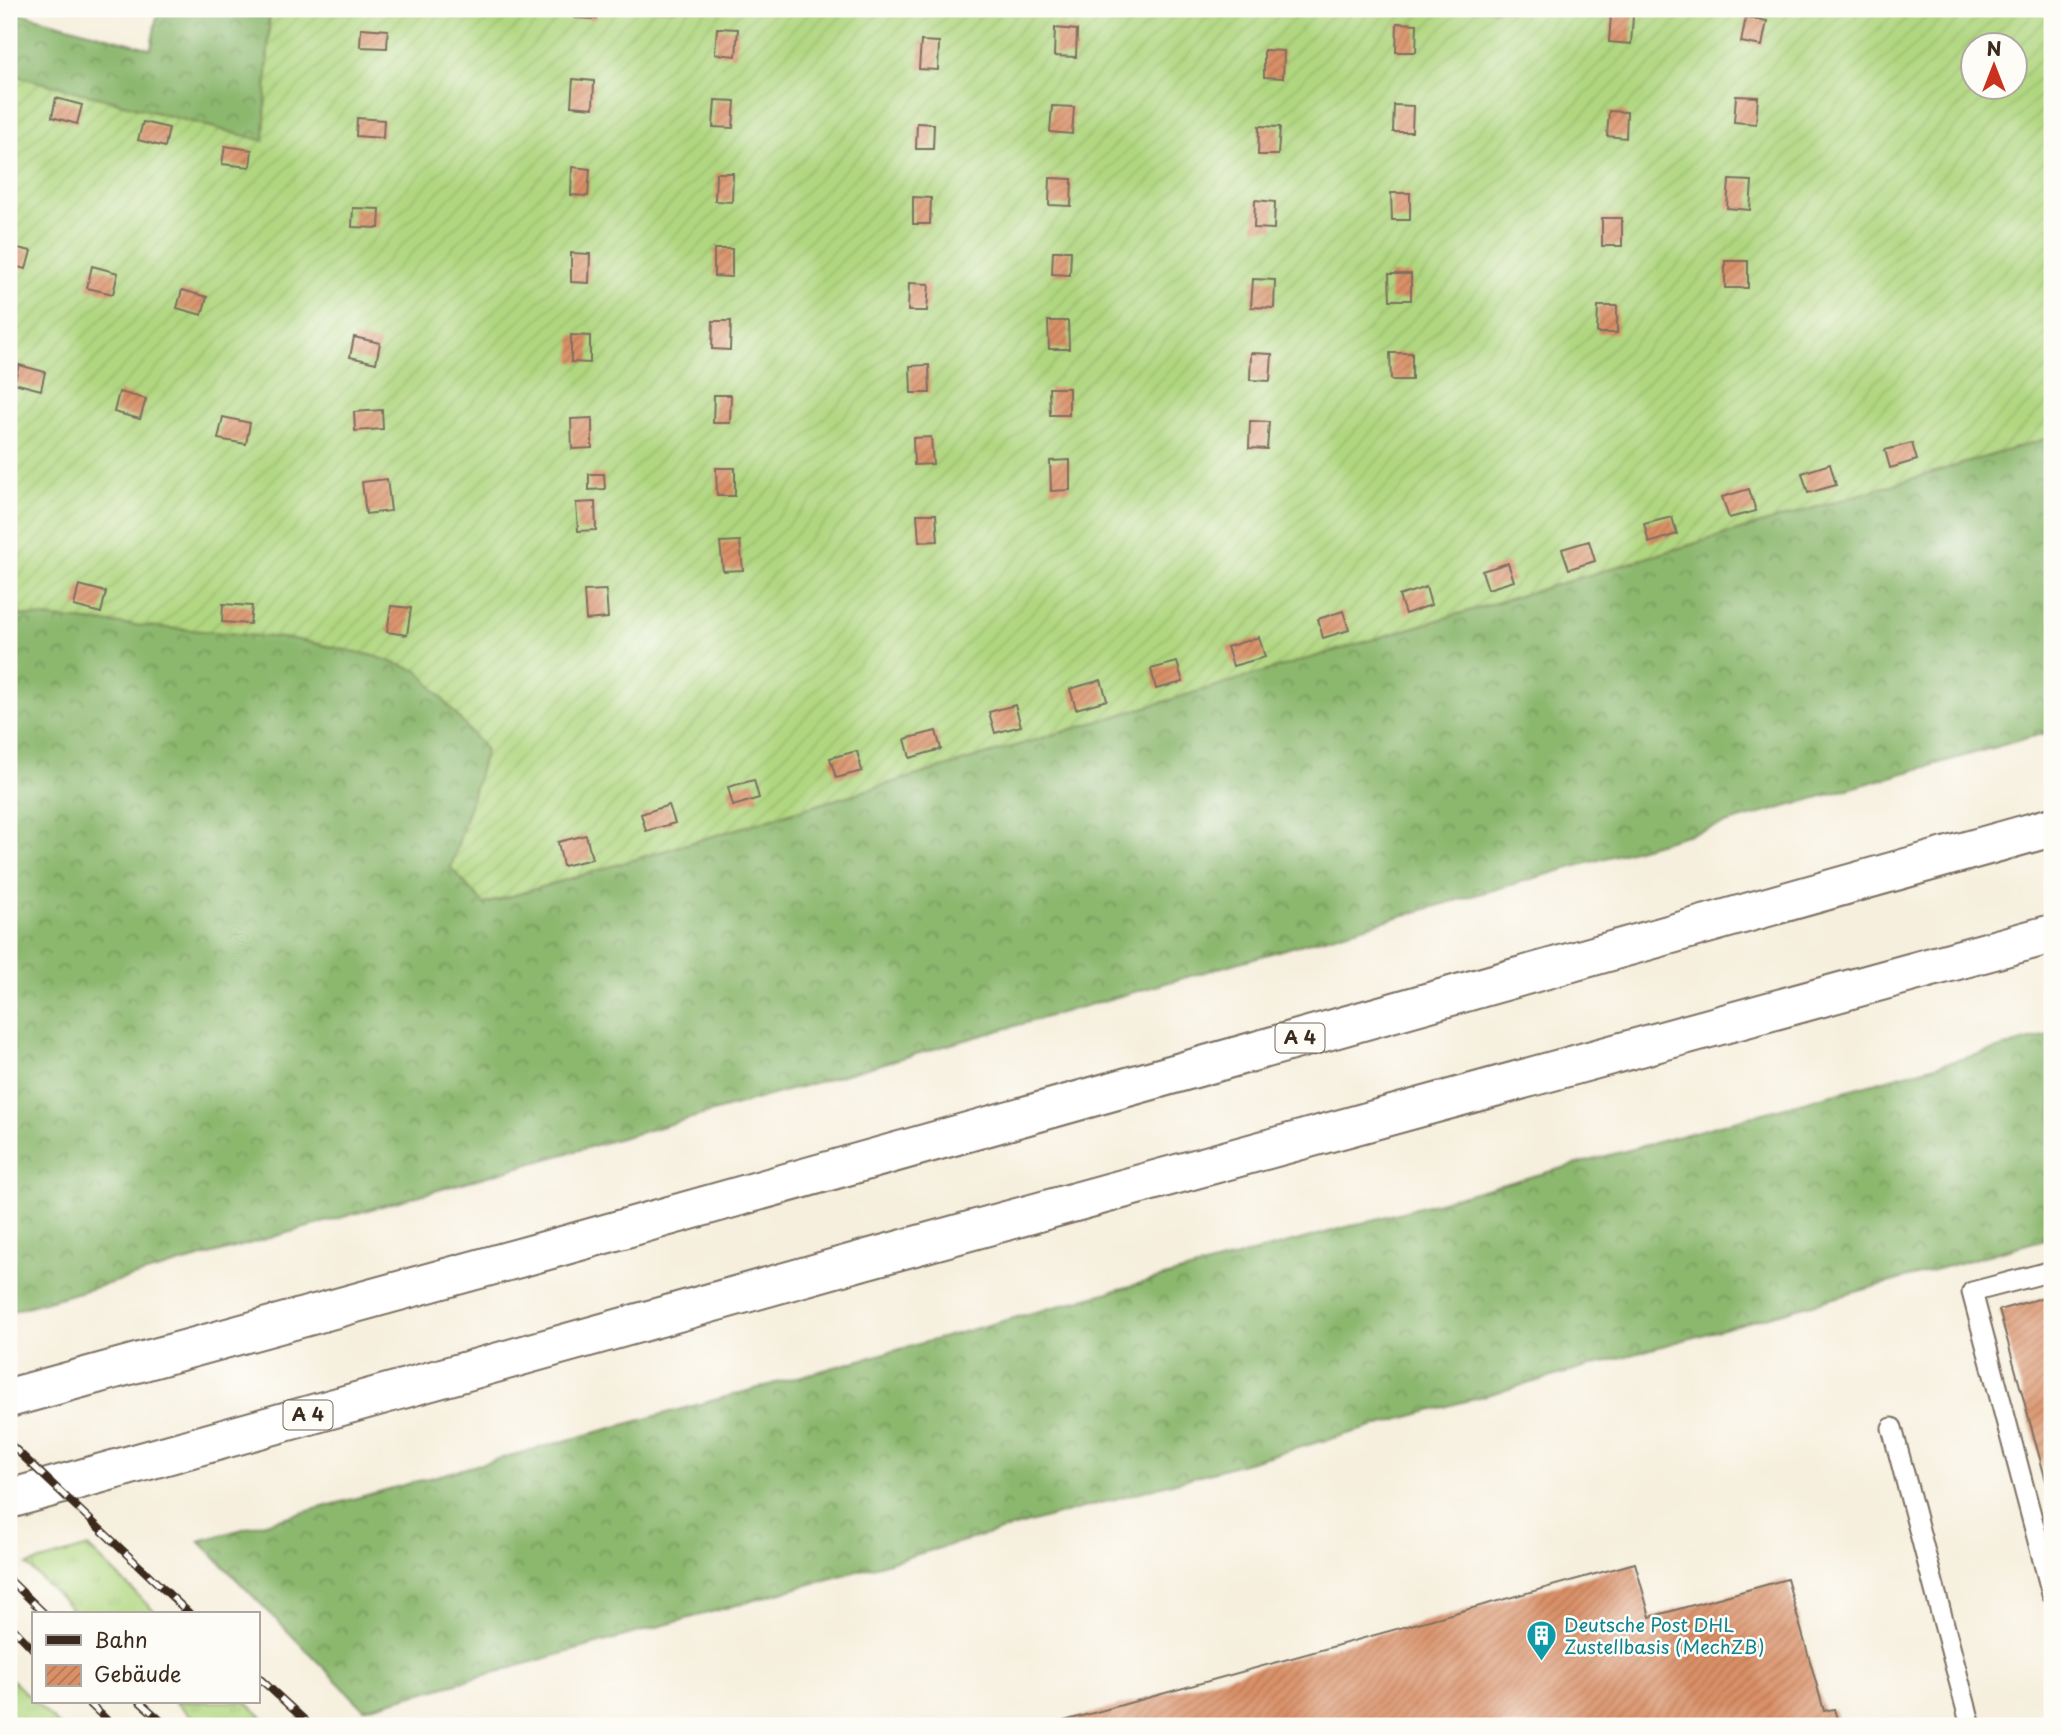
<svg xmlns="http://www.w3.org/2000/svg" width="2061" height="1735" viewBox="0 0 2061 1735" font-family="'Playpen Sans',sans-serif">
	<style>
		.grass { fill: url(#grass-tufts); stroke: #76804f; stroke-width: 2 }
		.forest { fill: url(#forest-crowns); stroke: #647146; stroke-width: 2 }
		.garden { fill: url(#garden-furrows); stroke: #76804f; stroke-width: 2; fill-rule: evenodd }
		.building { fill: url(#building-hatch) }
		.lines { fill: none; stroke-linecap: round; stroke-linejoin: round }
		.lane-casing { stroke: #7c6f61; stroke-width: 23 }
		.highway-casing { stroke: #7c6f61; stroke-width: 42 }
		.lane { stroke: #fff; stroke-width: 19 }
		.highway { stroke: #fff; stroke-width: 38 }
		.rail-casing { stroke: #3b2a1e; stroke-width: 8 }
		.rail { stroke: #fdfcf7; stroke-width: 5; stroke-dasharray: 16; stroke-linecap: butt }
		.labels { text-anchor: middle; stroke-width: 5; stroke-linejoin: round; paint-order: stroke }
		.shield { fill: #fdfcf7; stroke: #75695f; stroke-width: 2 }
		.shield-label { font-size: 18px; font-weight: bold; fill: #3b2a1e }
		.culture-label { font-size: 19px; fill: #0d838f; stroke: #fdfcf7; text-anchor: start }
	</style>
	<defs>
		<pattern id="grass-tufts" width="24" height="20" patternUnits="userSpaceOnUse" patternTransform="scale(1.75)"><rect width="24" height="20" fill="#b0d780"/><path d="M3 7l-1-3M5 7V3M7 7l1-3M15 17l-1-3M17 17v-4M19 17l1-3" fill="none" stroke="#98b96e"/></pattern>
		<pattern id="forest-crowns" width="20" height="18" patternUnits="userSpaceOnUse" patternTransform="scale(1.75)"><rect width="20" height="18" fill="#8cb86e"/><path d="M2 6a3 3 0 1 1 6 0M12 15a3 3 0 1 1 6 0" fill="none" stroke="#74965a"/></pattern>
		<pattern id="garden-furrows" width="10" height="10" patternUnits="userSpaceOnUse" patternTransform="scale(1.75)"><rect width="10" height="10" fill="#b0d780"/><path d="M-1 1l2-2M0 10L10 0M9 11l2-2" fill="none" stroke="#98b96e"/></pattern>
		<pattern id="building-hatch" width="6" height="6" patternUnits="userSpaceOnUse" patternTransform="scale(1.75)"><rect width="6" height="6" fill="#da9067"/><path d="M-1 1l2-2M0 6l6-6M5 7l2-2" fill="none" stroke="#b27654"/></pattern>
	</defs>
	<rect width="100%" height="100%" fill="#fdfcf7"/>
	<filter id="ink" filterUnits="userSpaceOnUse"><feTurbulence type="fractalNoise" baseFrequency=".0143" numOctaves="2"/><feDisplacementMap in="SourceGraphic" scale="14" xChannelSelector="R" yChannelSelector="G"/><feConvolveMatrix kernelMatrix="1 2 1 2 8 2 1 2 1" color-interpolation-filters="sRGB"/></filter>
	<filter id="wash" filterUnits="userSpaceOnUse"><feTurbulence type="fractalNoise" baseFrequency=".00686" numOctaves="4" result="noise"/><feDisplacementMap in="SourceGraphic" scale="28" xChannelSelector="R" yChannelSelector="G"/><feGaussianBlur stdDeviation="1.57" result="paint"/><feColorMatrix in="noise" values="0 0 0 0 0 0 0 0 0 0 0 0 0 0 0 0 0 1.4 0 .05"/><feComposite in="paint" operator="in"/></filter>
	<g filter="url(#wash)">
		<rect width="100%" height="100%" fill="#f6efdd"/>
		<path class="grass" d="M88,1547L157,1614H77L27,1565Z
			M9,1677L60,1726H9Z
			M175,1702H246L271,1726H203Z"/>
		<path class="forest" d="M158,9H270L264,141L9,74V10L151,49Z
			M2052,437V731L9,1312V614L294,639L371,655L419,671L486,750L451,868L485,904Z
			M2052,1034V1237L364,1709L199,1541Z"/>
		<path class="garden" d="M270,9H2052V437L484,904L451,868L486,750L419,671L371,655L294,639L9,614V74L264,141ZM1974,46H2016V88H1974Z"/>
		<g id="blocks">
			<path class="building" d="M576,9H597V19L575,18Z
				M1611,15L1633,16L1631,44L1609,42Z
				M1746,17L1767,21L1762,46L1741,42Z
				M1397,23L1417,24L1416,52H1396Z
				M361,28L388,30L387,48L360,47Z
				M717,28L738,29L736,56L715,54Z
				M1055,28L1077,30L1076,57L1054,56Z
				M921,41L939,42L938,70L919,69Z
				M1264,50L1284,51L1283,78L1264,77Z
				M573,79L594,81L593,108L571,106Z
				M1736,96L1758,97L1756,124L1734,122Z
				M56,98L82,105L77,124L52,117Z
				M715,100L735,101L733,128L713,127Z
				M1394,105L1413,106L1412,132H1393Z
				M1052,106L1074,107L1072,134L1050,132Z
				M1609,111L1627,112L1626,138L1607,136Z
				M357,118L384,120L383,138L356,136Z
				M143,122L169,128L165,147L138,140Z
				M917,123L934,124L933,149H916Z
				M1259,126L1280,127L1278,155H1258Z
				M225,146L252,150L250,167L222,164Z
				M572,167L590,169L588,196L571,195Z
				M716,173H733L732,202L715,201Z
				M1050,178L1072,179L1071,206L1049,205Z
				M1729,180L1752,181L1750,210L1727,208Z
				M1391,193H1410V220H1392Z
				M913,197L931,198L930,224H913Z
				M1255,200L1275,202L1274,229L1254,228Z
				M353,208L380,209L379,228L352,227Z
				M1602,218H1622V246H1602Z
				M9,246L31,251L26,269L9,265Z
				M714,249H732V277L714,276Z
				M1053,251H1071L1070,275L1052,274Z
				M571,253L590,254L589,283L571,282Z
				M1725,261H1748V288H1725Z
				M92,266L118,273L113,294L87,288Z
				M1389,274H1411V300H1390Z
				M1253,279L1275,280L1274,308L1251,307Z
				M909,283L929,284L927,311H908Z
				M182,290L207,297L202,315L177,308Z
				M1598,306H1617V333H1597Z
				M713,321H731L730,350L712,349Z
				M1048,321H1068L1069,349H1049Z
				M571,335L590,336V363L571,362Z
				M354,337L380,343L376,363L350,357Z
				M1251,353L1272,354L1270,381L1250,380Z
				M1390,353H1412V380H1391Z
				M19,365L45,372L41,390L14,383Z
				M929,365L930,393H911L910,366Z
				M1049,388H1069V415H1050Z
				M119,392L146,399L140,419L114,412Z
				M714,395H731L730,423H713Z
				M382,410L383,429L355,431L354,412Z
				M223,417L250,423L246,444L218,439Z
				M592,418V448L572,449L571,419Z
				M1250,421L1269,422L1267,449L1249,448Z
				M931,437L933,464L914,465L913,438Z
				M1912,443L1917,460L1890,468L1885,450Z
				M1070,460V490L1051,491L1050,461Z
				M1830,464L1836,485L1808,493L1802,473Z
				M716,468H735V496H717Z
				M589,474H604L605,489L589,490Z
				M387,479L391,511L366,514L362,482Z
				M1749,489L1756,511L1729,518L1722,497Z
				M595,502L596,530L578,531L576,503Z
				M917,514H936L938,541L919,542Z
				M1672,517L1677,534L1649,543L1644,524Z
				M740,541L743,570L723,571L720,542Z
				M1589,541L1595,561L1569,569L1562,549Z
				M1508,563L1514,581L1488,589L1482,571Z
				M79,585L106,592L101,613L74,606Z
				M1426,587L1431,605L1405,614L1399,596Z
				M606,590L608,618L586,620L584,591Z
				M223,604L252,606L250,624L222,622Z
				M391,606L411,608L407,635L387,632Z
				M1343,611L1349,630L1323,638L1318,619Z
				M1259,637L1265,657L1233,666L1227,647Z
				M1177,662L1183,682L1156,689L1151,669Z
				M1101,680L1107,700L1076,709L1070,689Z
				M1015,705L1021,726L995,733L989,712Z
				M936,731L941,749L910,758L905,739Z
				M857,751L862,771L836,778L830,758Z
				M754,780L759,798L733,806L728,787Z
				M669,805L675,823L646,831L641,814Z
				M586,835L592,859L563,866L558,842Z
				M2052,1295V1499H2051L1999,1310Z
				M1635,1563L1650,1617L1787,1579L1824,1711L1834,1709L1839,1726H1046Z"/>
		</g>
	</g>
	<g filter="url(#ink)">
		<use href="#blocks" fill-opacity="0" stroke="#7c6f61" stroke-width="2"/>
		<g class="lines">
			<defs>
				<path id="lane" d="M2052,1271L1972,1292L2052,1594
					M1892,1428L1971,1726"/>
				<path id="highway" d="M9,1398L548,1250L2052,827
					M9,1499L871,1258L2052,934"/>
			</defs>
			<use href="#lane" class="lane-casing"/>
			<use href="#highway" class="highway-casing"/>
			<use href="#lane" class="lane"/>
			<use href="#highway" class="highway"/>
			<defs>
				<path id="rail" d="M9,1443L190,1614
					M9,1579L45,1614
					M9,1624L33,1649
					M257,1676L311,1726
					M88,1702L113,1726
					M140,1702L167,1726"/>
			</defs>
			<use href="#rail" class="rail-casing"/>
			<use href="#rail" class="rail"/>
		</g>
	</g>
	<defs>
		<symbol id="building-pin" viewBox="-11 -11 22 30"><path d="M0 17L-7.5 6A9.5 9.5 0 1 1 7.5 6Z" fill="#0f9aa8" stroke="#fdfcf7"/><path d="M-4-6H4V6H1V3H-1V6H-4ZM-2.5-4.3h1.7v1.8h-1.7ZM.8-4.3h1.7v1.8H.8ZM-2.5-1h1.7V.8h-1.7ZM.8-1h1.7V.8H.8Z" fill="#fff"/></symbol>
	</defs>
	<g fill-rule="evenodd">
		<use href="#building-pin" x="1524" y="1618" width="35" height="47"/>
	</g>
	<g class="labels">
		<g class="shield">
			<rect x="1275.5" y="1023.5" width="49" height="29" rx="5"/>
			<rect x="283.5" y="1400.5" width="49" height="29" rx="5"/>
		</g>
		<g class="shield-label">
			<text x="1300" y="1044">A 4</text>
			<text x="308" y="1421">A 4</text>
		</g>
		<g class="culture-label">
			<text x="1564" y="1632">Deutsche Post DHL<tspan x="1564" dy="22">Zustellbasis (MechZB)</tspan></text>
		</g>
	</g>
	<rect width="2061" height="1735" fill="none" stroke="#fdfcf7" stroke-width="35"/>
	<rect x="32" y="1612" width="228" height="91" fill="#fdfcf7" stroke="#afa8a0" stroke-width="2"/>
	<rect x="46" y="1635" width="35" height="10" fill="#3b2a1e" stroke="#afa8a0" stroke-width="2"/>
	<text x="94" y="1648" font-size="21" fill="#3b2a1e">Bahn</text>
	<rect x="46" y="1665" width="35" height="21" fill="url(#building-hatch)" stroke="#afa8a0" stroke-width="2"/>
	<text x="94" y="1682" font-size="21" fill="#3b2a1e">Gebäude</text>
	<g transform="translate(1994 66)"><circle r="33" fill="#fdfcf7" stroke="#afa8a0" stroke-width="2"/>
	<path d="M0-5L12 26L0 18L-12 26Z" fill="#c8321e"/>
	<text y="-10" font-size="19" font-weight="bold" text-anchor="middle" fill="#3b2a1e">N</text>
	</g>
</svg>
